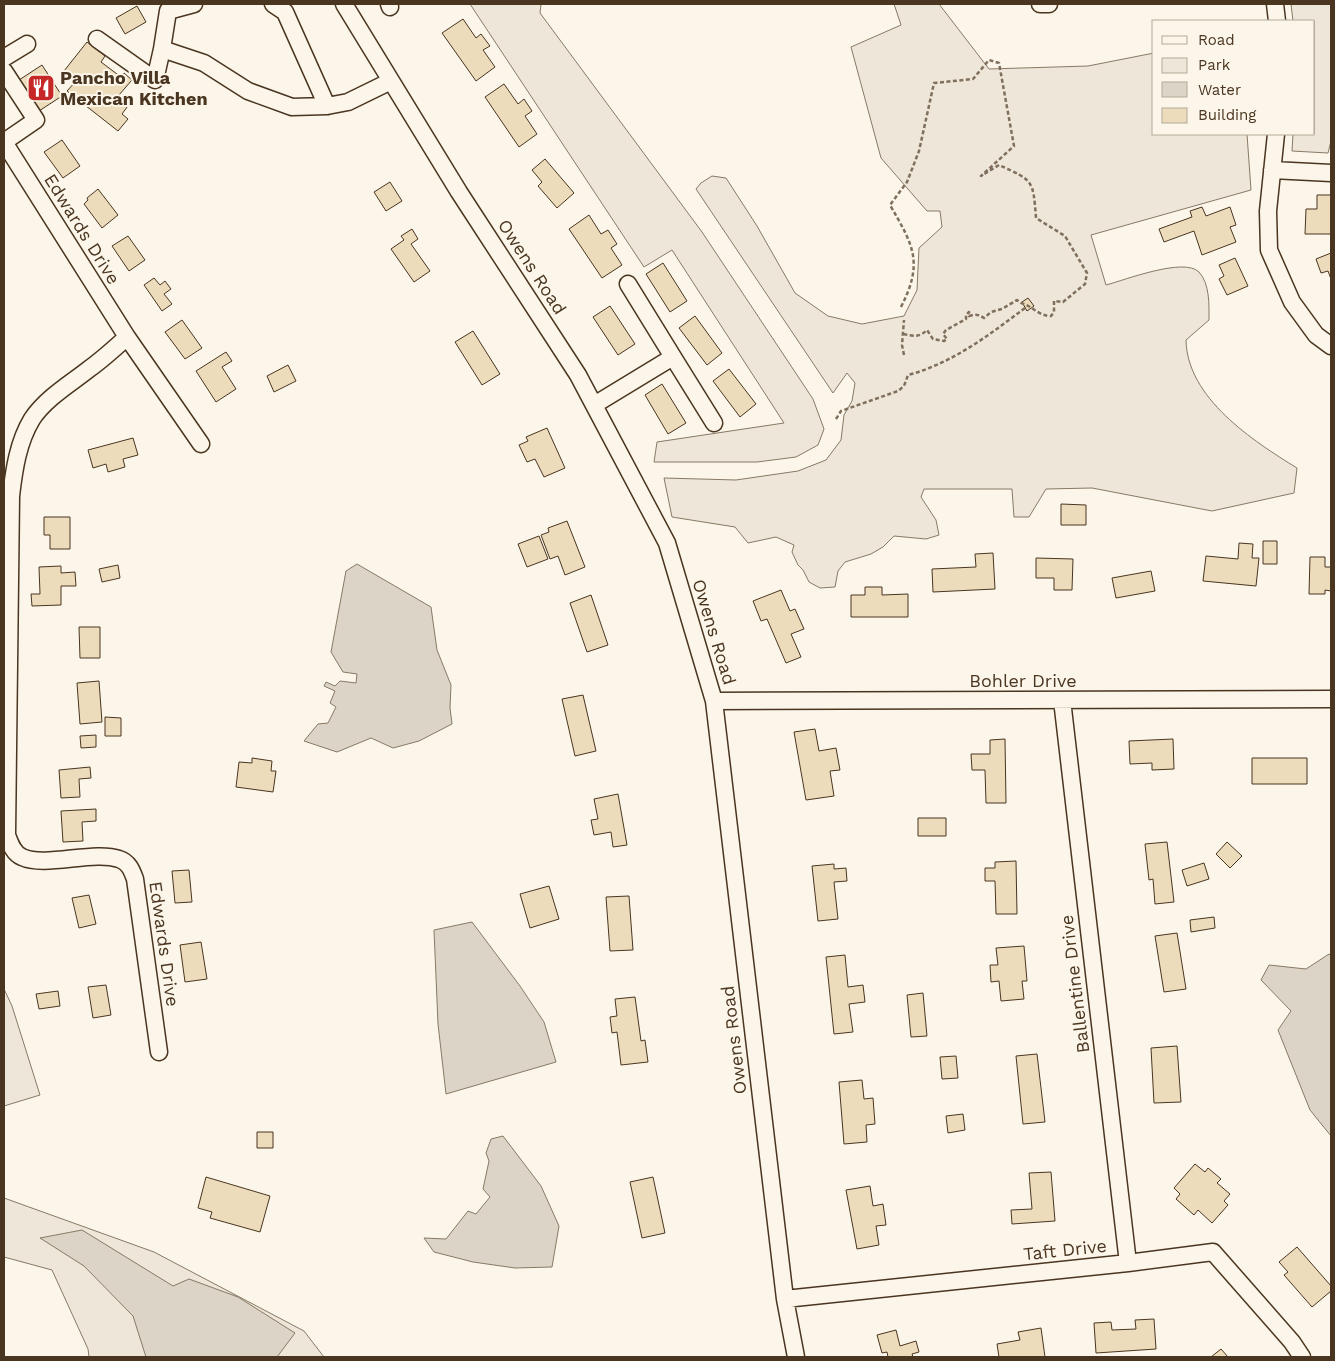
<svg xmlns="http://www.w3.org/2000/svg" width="1335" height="1361" viewBox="0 0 1335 1361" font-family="'Work Sans',sans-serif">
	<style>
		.green { fill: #ede6d9; stroke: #887966 }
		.water { fill: #dcd4c6; stroke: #887966 }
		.building { fill: #ecdcbc; stroke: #4a3520 }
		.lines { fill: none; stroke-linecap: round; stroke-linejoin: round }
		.minor-casing { stroke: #4a3520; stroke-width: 19 }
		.path { stroke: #7f6f5c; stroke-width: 2.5; stroke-dasharray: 4 2.5; stroke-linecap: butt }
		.minor { stroke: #fbf6e9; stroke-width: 16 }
		.labels { text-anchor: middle; stroke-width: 4; stroke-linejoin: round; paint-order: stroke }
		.poi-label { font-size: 18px; font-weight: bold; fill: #4a3520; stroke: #fbf6e9; text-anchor: start }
		.street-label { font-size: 18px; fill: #4a3520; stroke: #fbf6e9 }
	</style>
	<rect width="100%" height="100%" fill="#fbf6e9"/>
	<path class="green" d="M470,4H541L540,13L702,232L813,399L824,429L818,445L796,457L757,462H654L657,442L784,423L672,250L644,267Z
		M894,4H939L989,69L1088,66L1154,53V134H1247L1251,190L1091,235L1106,285C1125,280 1184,257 1199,272C1210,284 1209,305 1209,320L1186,340C1187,398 1253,441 1297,468L1294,493L1212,511L1092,488L1046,489L1029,517H1014L1012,489H924L921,497L936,520L939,535L926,539L894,536L883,547L871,554L845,562L838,571L835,587L820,588L809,582L803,570L798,565L792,552L794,545L776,537L748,543L735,527L672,517L664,478L736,480L798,471L826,460L841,440L844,415L852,401L855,383L847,373L833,393L696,189L701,183L712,176L726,178L757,226L795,293L828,316L862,324L904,316L917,290L919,248L942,227L940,211H927L881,158L851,47L901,25Z
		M1291,4H1331V141L1328,153L1292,151L1293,134H1314V21H1293Z
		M4,989L12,1006L40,1095L4,1106Z
		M4,1198L154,1252L304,1331L324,1357H89L88,1349L52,1270L4,1257Z"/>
	<path class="water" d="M357,564L431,607L437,650L451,685L450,708L452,724L419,741L393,748L371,738L337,752L304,741L318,724L328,723L336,707L330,703L335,691L324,686L326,682L335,686L340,681L356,683L357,674L343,672L331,652L346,571Z
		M472,922L520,986L544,1022L556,1062L446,1094L438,1024L434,930Z
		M1329,954L1331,956V1136L1310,1110L1278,1030L1291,1011L1261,980L1269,965L1306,969Z
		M503,1136L541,1186L559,1226L552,1267L515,1268L473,1262L434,1252L424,1238L446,1239L468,1211L476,1214L490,1197L483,1189L489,1161L486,1153L491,1139Z
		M82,1230L173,1286L189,1279L238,1297L295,1333L277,1357H146L133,1316L84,1266L40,1238Z"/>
	<path class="building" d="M137,6L146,22L125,34L116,18Z
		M463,19L476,38L481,34L490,46L483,50L495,67L476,81L442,33Z
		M87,42L105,56L101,62L121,77L124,73L132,80L119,95L130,103L122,114L128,119L118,131L67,91L76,81L64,71Z
		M42,65L62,96L39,111L19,80Z
		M504,84L518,104L524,99L532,111L525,116L537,134L519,147L485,97Z
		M62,140L80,166L63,178L44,152Z
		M545,159L574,193L557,208L538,186L542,182L532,170Z
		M390,182L402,201L386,211L374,192Z
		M98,189L118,215L102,228L84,204L88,200L87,198Z
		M1317,195H1331V234H1305L1306,209H1317Z
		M1202,207L1206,216L1230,207L1236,225L1230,227L1236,242L1202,255L1194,231L1164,242L1159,229L1192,217L1190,211Z
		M589,215L601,234L608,230L617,244L611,248L622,265L602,278L569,229Z
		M412,229L418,239L411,244L430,271L414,282L391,249L404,240L401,236Z
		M128,236L145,260L129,271L112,246Z
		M1331,253V279L1328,271L1321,273L1316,259Z
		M1235,258L1248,286L1227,295L1219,279L1224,276L1219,265Z
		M663,263L687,301L670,312L646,274Z
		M154,278L160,285L165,281L171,289L164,294L172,304L162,311L144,285Z
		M1028,298L1034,306L1027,311L1022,302Z
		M610,306L635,344L618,355L593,317Z
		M695,316L722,353L707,365L679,328Z
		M182,320L202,348L185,359L165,332Z
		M473,331L500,374L482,385L455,342Z
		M226,352L232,361L222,367L236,389L216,402L196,371Z
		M288,365L296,381L274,392L267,376Z
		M729,369L756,404L740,417L713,381Z
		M662,384L686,423L668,434L645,395Z
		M547,428L565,468L544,477L535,459L527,462L519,445L528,441L526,437Z
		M133,438L138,455L123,459L125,467L108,472L106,464L93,468L88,450Z
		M1061,504L1086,505V525H1061Z
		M44,517H70V549H50V535H44Z
		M567,521L585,567L565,575L558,556L550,559L541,535L549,532L548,528Z
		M539,536L548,559L527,567L518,544Z
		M1263,541H1277V564H1263Z
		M1239,543L1253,544L1252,558H1259L1256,586L1203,581L1206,556L1238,559Z
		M993,553L995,589L933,592L932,569L976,567L975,554Z
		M1310,557H1325V567H1331V591L1325,590V594H1309Z
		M1036,558L1073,559L1072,590H1054V578H1036Z
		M118,565L120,578L102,582L99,569Z
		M61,566V573L75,572L76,586H61V605L32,606L31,594H40L39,567Z
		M1151,571L1155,591L1116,598L1112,578Z
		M865,587H882V595L908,594V617H851V595H865Z
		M781,590L790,611L795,609L804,629L791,634L801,657L786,663L767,619L761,621L753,601Z
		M591,595L608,645L587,652L570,603Z
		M79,627H100V658H80Z
		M99,681L102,722L80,724L77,683Z
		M583,695L596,751L575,756L562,699Z
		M105,717L121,718V736H105Z
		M815,729L819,751L836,748L840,770L830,771L834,796L806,800L794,732Z
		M96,735V747L81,748L80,736Z
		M1005,739L1006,803H986L985,770H972L971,754H990V740Z
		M1173,739L1174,769L1152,770V763L1130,764L1129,741Z
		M252,758L272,761L271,771H276L273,792L236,787L239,762L252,763Z
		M1252,758H1307V784H1252Z
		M90,767L91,778L79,779L80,797L61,798L59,770Z
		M618,794L627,845L613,847L611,832L594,835L591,820L598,819L594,799Z
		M96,809V821L82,822L83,841L63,842L61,811Z
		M918,818H946V836H918Z
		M1167,842L1174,902L1155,904L1153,879L1149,880L1145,844Z
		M1227,842L1242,856L1230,868L1216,854Z
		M1016,861L1017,914H996L995,881H985V868H995V862Z
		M1204,863L1209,879L1187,886L1182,870Z
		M834,864V869L846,868L847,881L834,882L838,919L818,921L812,866Z
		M189,870L192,902L175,903L172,871Z
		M549,886L559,919L530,928L520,894Z
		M89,895L96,924L79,928L72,898Z
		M629,896L633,950L610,951L606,897Z
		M1214,917L1215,928L1191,932L1190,920Z
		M1177,933L1186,989L1164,992L1155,936Z
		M201,942L207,979L185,982L180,945Z
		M1024,946L1027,981H1022L1024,999L1001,1001L999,981L991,982L990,965H998L996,948Z
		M845,955L848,987L863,985L865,1002L849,1004L853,1032L834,1034L826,957Z
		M106,985L111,1015L93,1018L88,987Z
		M58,991L60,1006L39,1009L36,994Z
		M923,993L927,1036L911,1037L907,995Z
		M635,997L641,1041L645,1040L648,1062L621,1065L617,1032L612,1033L610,1017L617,1016L615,999Z
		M1177,1046L1181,1102L1154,1103L1151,1048Z
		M1037,1054L1045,1122L1023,1124L1016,1056Z
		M956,1056L958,1078L942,1079L940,1057Z
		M862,1080L864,1099L873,1098L875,1124L866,1125L867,1142L844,1144L839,1082Z
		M963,1114L965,1130L948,1133L946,1116Z
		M257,1132H273V1148H257Z
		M1195,1164L1205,1172L1208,1168L1221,1179L1217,1183L1230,1194L1224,1201L1228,1205L1212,1223L1198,1210L1194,1215L1176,1199L1180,1194L1174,1188Z
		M1051,1172L1055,1221L1012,1224L1011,1210L1032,1209L1029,1173Z
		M206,1177L270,1196L260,1232L210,1218L212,1212L198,1208Z
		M653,1177L665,1233L642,1238L630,1182Z
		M870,1186L873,1206L883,1204L886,1225L876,1226L879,1245L857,1249L846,1190Z
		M1297,1247L1331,1286V1291L1312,1307L1284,1275L1288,1272L1279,1262Z
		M1154,1319L1156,1349L1096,1353L1094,1323L1111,1322L1112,1330L1136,1329L1135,1320Z
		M1041,1328L1045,1357H999L997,1344L1020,1340L1018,1332Z
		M896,1330L900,1346L916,1341L919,1352L912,1354L913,1357H888L887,1352L882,1353L877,1335Z
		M1221,1349L1228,1357H1211Z"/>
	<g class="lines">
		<defs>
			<path id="minor" d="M273,4L285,12L327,106
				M344,4L459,192L578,375L667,543L714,701L785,1299L796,1357
				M389,4L390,7
				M1040,4H1049
				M1275,4L1277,21
				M97,39L155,80L162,49L204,63L248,91L292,107L327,106L348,102L391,81
				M162,49L168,11L194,4
				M4,58L27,44
				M4,71L36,120L4,142
				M1276,134L1268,211L1269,250L1292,302L1316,335L1331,346
				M4,142L127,337L201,444
				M1272,170L1331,173
				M628,284L673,357
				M127,337C115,348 103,359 89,369C70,384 46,398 32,419C18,442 14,470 11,496L7,835C10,843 13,853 22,857C45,868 94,850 119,859C129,862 132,871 135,879L159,1052
				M594,405L673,357L714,423
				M1062,700L1128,1263
				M714,701L1331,699
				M785,1299L1128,1263L1213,1252L1292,1342L1302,1357"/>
		</defs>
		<use href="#minor" class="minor-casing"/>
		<path class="path" d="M901,307C924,262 913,245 890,205L907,182L919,151L934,83L973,79L989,60L999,63L1014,146L981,176L999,165C1034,181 1033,180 1036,218L1065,236L1087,273L1085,284L1063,302L1054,301V312L1051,316C1039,316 1033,307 1024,304C1021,303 1019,302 1017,300L1002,309L991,312L984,318C978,314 975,314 969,316V312L966,315V319L946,330L943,334L947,339L944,341L933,339L927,330C919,338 913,336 903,334
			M904,355L902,345L904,320
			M836,419L841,411L898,391L904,386L908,375C953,363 989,335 1025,308"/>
		<use href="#minor" class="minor"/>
	</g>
	<defs>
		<symbol id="restaurant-square" viewBox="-11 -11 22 22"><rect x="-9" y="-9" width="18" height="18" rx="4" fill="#c62828" stroke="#fbf6e9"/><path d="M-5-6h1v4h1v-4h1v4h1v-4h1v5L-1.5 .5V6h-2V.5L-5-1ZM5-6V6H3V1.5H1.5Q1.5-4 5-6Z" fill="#fff"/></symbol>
	</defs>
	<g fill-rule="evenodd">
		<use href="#restaurant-square" x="25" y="72" width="32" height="32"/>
	</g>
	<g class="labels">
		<g class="poi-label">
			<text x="60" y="84">Pancho Villa<tspan x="60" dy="21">Mexican Kitchen</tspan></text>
		</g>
		<g class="street-label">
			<text transform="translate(82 229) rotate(58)" y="6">Edwards Drive</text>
			<text transform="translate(532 267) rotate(57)" y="6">Owens Road</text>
			<text transform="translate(714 632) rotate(73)" y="6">Owens Road</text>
			<text x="1023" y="687">Bohler Drive</text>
			<text transform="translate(164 944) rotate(82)" y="6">Edwards Drive</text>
			<text transform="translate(1075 984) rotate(-97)" y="6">Ballentine Drive</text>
			<text transform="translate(734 1040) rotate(-97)" y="6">Owens Road</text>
			<text transform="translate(1065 1250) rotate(-6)" y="6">Taft Drive</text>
		</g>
	</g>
	<rect width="1335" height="1361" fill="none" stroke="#4a3520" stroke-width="10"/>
	<rect x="1152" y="20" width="162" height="115" fill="#fbf6e9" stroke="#b4a999"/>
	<rect x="1162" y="36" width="25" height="8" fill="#fbf6e9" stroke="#b4a999"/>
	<text x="1198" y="45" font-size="15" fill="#4a3520">Road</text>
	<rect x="1162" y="58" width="25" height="15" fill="#ede6d9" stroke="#b4a999"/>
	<text x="1198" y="70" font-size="15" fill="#4a3520">Park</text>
	<rect x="1162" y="82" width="25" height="15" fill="#dcd4c6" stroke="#b4a999"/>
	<text x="1198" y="95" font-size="15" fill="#4a3520">Water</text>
	<rect x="1162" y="108" width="25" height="15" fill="#ecdcbc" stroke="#b4a999"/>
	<text x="1198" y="120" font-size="15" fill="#4a3520">Building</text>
</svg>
